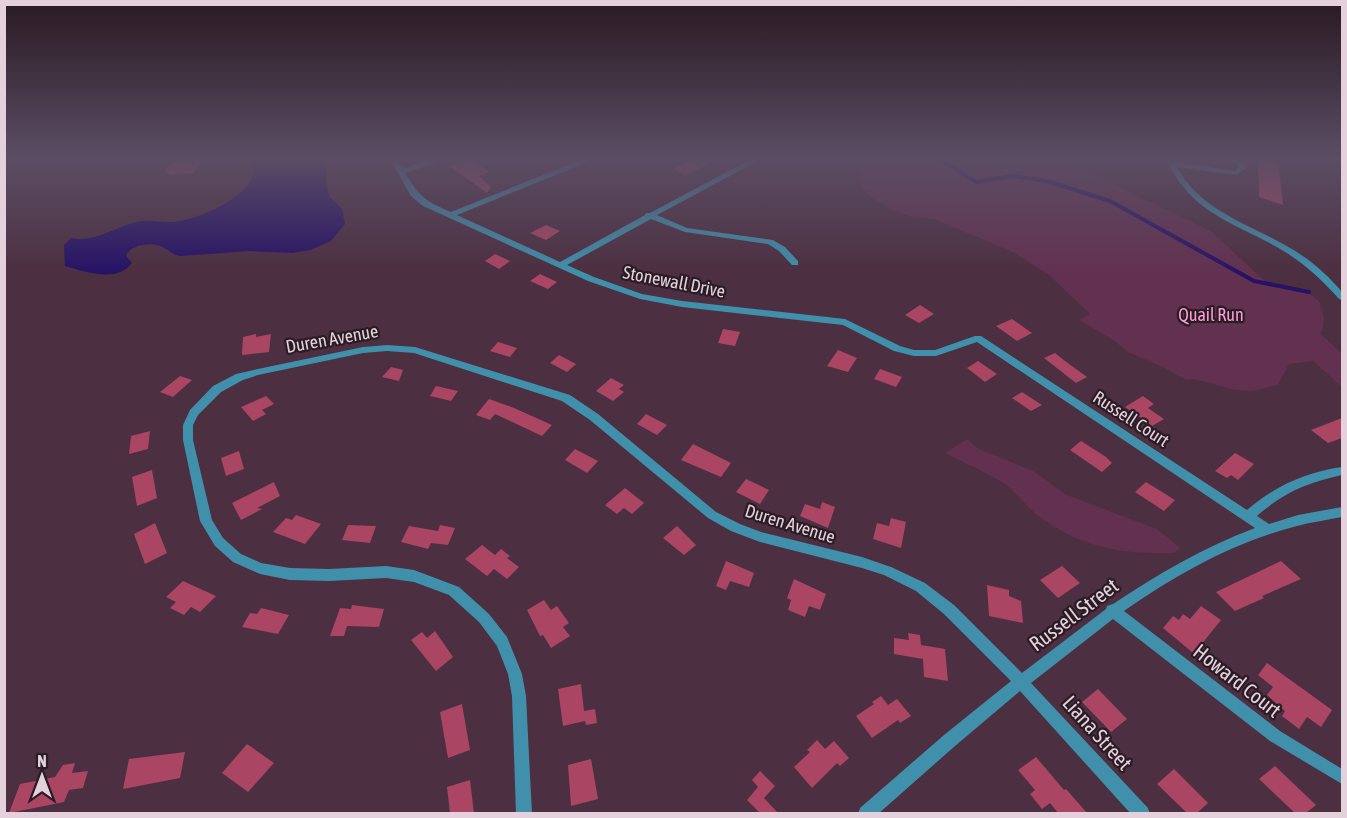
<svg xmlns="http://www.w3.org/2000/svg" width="1347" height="818" viewBox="0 0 1347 818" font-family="'Asap Condensed',sans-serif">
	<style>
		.green { fill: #62314f }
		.water { fill: #261266 }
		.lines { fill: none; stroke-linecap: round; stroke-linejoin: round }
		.stream { stroke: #261266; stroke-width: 4 }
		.building { fill: #aa4564 }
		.minor { fill: #4090ac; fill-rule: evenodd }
		.labels { text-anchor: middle; stroke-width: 4.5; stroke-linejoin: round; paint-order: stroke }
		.street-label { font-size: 18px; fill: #e5d1dc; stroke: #291c24 }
		.park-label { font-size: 18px; fill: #fd9dd6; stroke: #291c24 }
		.near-street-label { font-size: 21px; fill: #e5d1dc; stroke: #291c24 }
	</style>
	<rect width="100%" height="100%" fill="#4c2f40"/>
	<path class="green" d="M876,160H1064L1212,232L1269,285L1305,291L1319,301L1324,317L1323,329L1320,333L1342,354V387L1313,361L1289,364L1278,385L1252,391L1236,390L1194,379L1186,380L1167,369L1128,352L1112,339L1079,320L1090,314L1049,275L1013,252L934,219L913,217L893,211L867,194L860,184L861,173L870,162Z
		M967,439L977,448L1033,471L1067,495L1157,529L1180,548L1174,553C1119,554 1081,548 1036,514C1026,506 1019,496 1010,488C999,478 960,461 945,453Z"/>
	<path class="water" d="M253,160H323L326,166V182L329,196L342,209L345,224L331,241L310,250L293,253L249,251L181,256C171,255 169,249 160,246C150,242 130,245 126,256L132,263C117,283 86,272 65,266L64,245L71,238C94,243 115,227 137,222C149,219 161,223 174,222C198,220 251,197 255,170L247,164Z"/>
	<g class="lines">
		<path class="stream" d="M941,160L976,182L1013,176L1047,181L1110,201L1254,281L1309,292"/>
	</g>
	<path class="building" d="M174,160H205L193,173L171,175L164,171Z
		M467,160H472L489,172L479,176L491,187L487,193L449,166Z
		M692,160H717L685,175L673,168Z
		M1258,160H1278L1283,205L1259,197Z
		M546,225L560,231L546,240L530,233Z
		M495,254L510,261L499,269L485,261Z
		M540,274L557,282L548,289L530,281Z
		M920,305L934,314L919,323L905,315Z
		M1012,319L1032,333L1017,341L996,326Z
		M723,329L740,332L735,346L718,343Z
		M256,334V337L271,334L269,352L242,355L243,337Z
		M498,342L517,348L510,357L490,351Z
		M838,350L857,358L848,372L827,366Z
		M1055,353L1065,361L1087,377L1076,383L1044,358Z
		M559,355L576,364L567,372L550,363Z
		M978,361L997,374L985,382L967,368Z
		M391,367L403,370L399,381L382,377Z
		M880,369L902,377L896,387L874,379Z
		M180,376L192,380L173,397L160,392Z
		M611,378L624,385L619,389L624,392L613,401L596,391Z
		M436,386L458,391L451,401L430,396Z
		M1022,392L1042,405L1031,411L1012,398Z
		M266,396L274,404L262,410L266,414L253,421L241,407Z
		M1143,396L1154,404L1148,408L1164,419L1152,426L1125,407Z
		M489,399L514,408L552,425L542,436L495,414L490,420L476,415Z
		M646,414L667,425L657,435L637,424Z
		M1342,418V438L1328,443L1311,430Z
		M150,431L148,449L129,454L131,436Z
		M1081,441L1106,457L1112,463L1102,472L1070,450Z
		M693,444L731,463L721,477L681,460Z
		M575,449L598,461L587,473L565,460Z
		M239,451L244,469L226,476L221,458Z
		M1235,453L1254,464L1238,480L1231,475L1227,478L1215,471Z
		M152,470L157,498L137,506L132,477Z
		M746,479L769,490L760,504L736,492Z
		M274,482L280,496L257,508L262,509L241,520L232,503Z
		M1146,482L1175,500L1164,511L1135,492Z
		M625,488L644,503L632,514L624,508L617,514L605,505Z
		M822,502L835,507L828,528L800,516L805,504L820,509Z
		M296,515L321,524L305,544L273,532L286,518L292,520Z
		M891,518L906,522L901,548L873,539L877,523L889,526Z
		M155,523L167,553L145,564L134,534Z
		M348,525L376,526L370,543L342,540Z
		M440,525L455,528L448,545L431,543L428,549L401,542L409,526L438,531Z
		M677,526L696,545L684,555L663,538Z
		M482,545L495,555L501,549L510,556L507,558L519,567L507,579L494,569L487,576L465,559Z
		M726,561L754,573L749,587L730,581L726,590L716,586Z
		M1281,561L1301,579L1262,596L1264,598L1235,611L1216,592Z
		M1062,566L1080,583L1058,598L1040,580Z
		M794,579L826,594L820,610L809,606L805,617L788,610L791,600L787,598Z
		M183,581L216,596L200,612L191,607L184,615L170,608L176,602L166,597Z
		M987,585L1009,590V596L1021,601L1023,623L989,616Z
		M544,600L551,610L557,606L569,623L563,627L570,636L551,648L543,635L540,636L527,610Z
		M352,605L384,609L379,627L347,626L344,636H330L340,608L351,609Z
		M1201,606L1221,620L1201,645L1205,648L1198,657L1163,628L1173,616L1179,620L1183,614L1190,619Z
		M261,608L289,615L278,634L242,627L250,613L257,614Z
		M435,631L453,657L436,671L411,640L422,632L427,638Z
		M908,633L920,635L921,645L945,649L948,681L924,677L923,659L894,654V638L909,640Z
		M1267,663L1332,710L1321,727L1307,717L1299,729L1282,716L1285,711L1267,695L1273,687L1258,675Z
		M581,684L584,711L595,709L597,723L586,725L585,721L563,726L558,689Z
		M1098,689L1127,719L1111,732L1082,702Z
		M881,696L888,705L897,699L911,716L900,723L898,720L872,738L856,716L874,704L872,702Z
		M462,704L470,750L448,758L440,712Z
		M817,740L825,749L834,741L849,758L840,766L837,763L812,788L794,767L810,752L807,750Z
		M247,744L274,763L248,792L222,773Z
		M185,752L180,778L123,789L129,759Z
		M1036,757L1064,790L1066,789L1087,813H1058L1050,803L1042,809L1030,794L1035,790L1018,770Z
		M591,759L598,799L571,806L568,765Z
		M75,763L72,773L88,771L83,788L69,790L64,802L9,813L20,784L55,777L63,765Z
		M1275,766L1316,805L1306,813H1295L1259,779Z
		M1174,769L1208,803L1197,813H1187L1157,784Z
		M760,771L775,786L764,798L778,813H760L747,800L758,787L752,780Z
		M470,780L474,813H450L447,787Z"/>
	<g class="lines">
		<path class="minor" d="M390,160H397L403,169L429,160H438V162L405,173C420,197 425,201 451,212L580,160H588V162L457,215L560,262L645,215L646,213H650L749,160H756V162L657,215L687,228L773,240L785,247L798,261V265H792L779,251L768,244L685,232L651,219L567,265L594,277L642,294L682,301L845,319L900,346L914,350H935L975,336H981L1247,510C1275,486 1306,472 1342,467V475C1307,483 1284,492 1257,516L1269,524L1298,515L1342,507V517C1327,520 1312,522 1297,526C1234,542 1177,574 1124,611L1280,731L1342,769V784L1270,741L1113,619L1031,683L1148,808L1150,814H1131L1020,691L955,746L878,814H858L860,808L944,735L1011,681L944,614L916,591L884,575L862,568L760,542L731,531L708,518L590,420L562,401L414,353L387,351L363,353L258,375L243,380L221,392L198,415L193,425V440L212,520L223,538L241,554L261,563L290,568L329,569L386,566L414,570L459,587L489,614L507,637L522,674L526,696L532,814H516L512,696L508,674L497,646L479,622L449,595L414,582L386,578L329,581L290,580L260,574L233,562L215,546L200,521L183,440V425L190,410L213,386L236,374L258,369L363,347L387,345L415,347L570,395L598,414L716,512L740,524L761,532L862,557L891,567L925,583L954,605L1022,673L1106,609L1107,606L1113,604C1158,574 1204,547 1255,528L977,342L936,356H914L894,351L843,325L682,307L640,299L588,281L423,206L411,196Z
			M1166,160H1173L1175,162L1235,171L1239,167L1233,160L1245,161L1247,167L1237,175L1177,167C1199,209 1246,223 1285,245C1307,257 1326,273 1342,292V300L1339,299C1324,282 1307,266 1287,253C1237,222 1195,218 1166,160Z"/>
	</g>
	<linearGradient id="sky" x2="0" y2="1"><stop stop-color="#2a1a23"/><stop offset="0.58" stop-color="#5b4d64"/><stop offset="1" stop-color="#5b4d64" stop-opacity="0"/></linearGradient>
	<rect width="1347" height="274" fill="url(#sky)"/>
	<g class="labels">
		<g class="street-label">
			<text transform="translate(674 282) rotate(11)" y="6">Stonewall Drive</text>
			<text transform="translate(332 339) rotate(-10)" y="6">Duren Avenue</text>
			<text transform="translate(1131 419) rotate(33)" y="6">Russell Court</text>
			<text transform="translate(790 524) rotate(17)" y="6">Duren Avenue</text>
		</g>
		<g class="park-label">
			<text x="1211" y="321">Quail Run</text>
		</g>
		<g class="near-street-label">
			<text transform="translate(1074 615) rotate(-37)" y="7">Russell Street</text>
			<text transform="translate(1237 681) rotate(38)" y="7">Howard Court</text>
			<text transform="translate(1097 733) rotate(48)" y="7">Liana Street</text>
		</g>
	</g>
	<rect width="1347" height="818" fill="none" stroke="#e5d1dc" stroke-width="12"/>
	<g transform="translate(42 776)" stroke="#291c24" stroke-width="4.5" paint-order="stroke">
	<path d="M0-4.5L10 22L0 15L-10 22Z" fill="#e5d1dc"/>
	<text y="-9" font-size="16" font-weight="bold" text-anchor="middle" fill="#e5d1dc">N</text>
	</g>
</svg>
